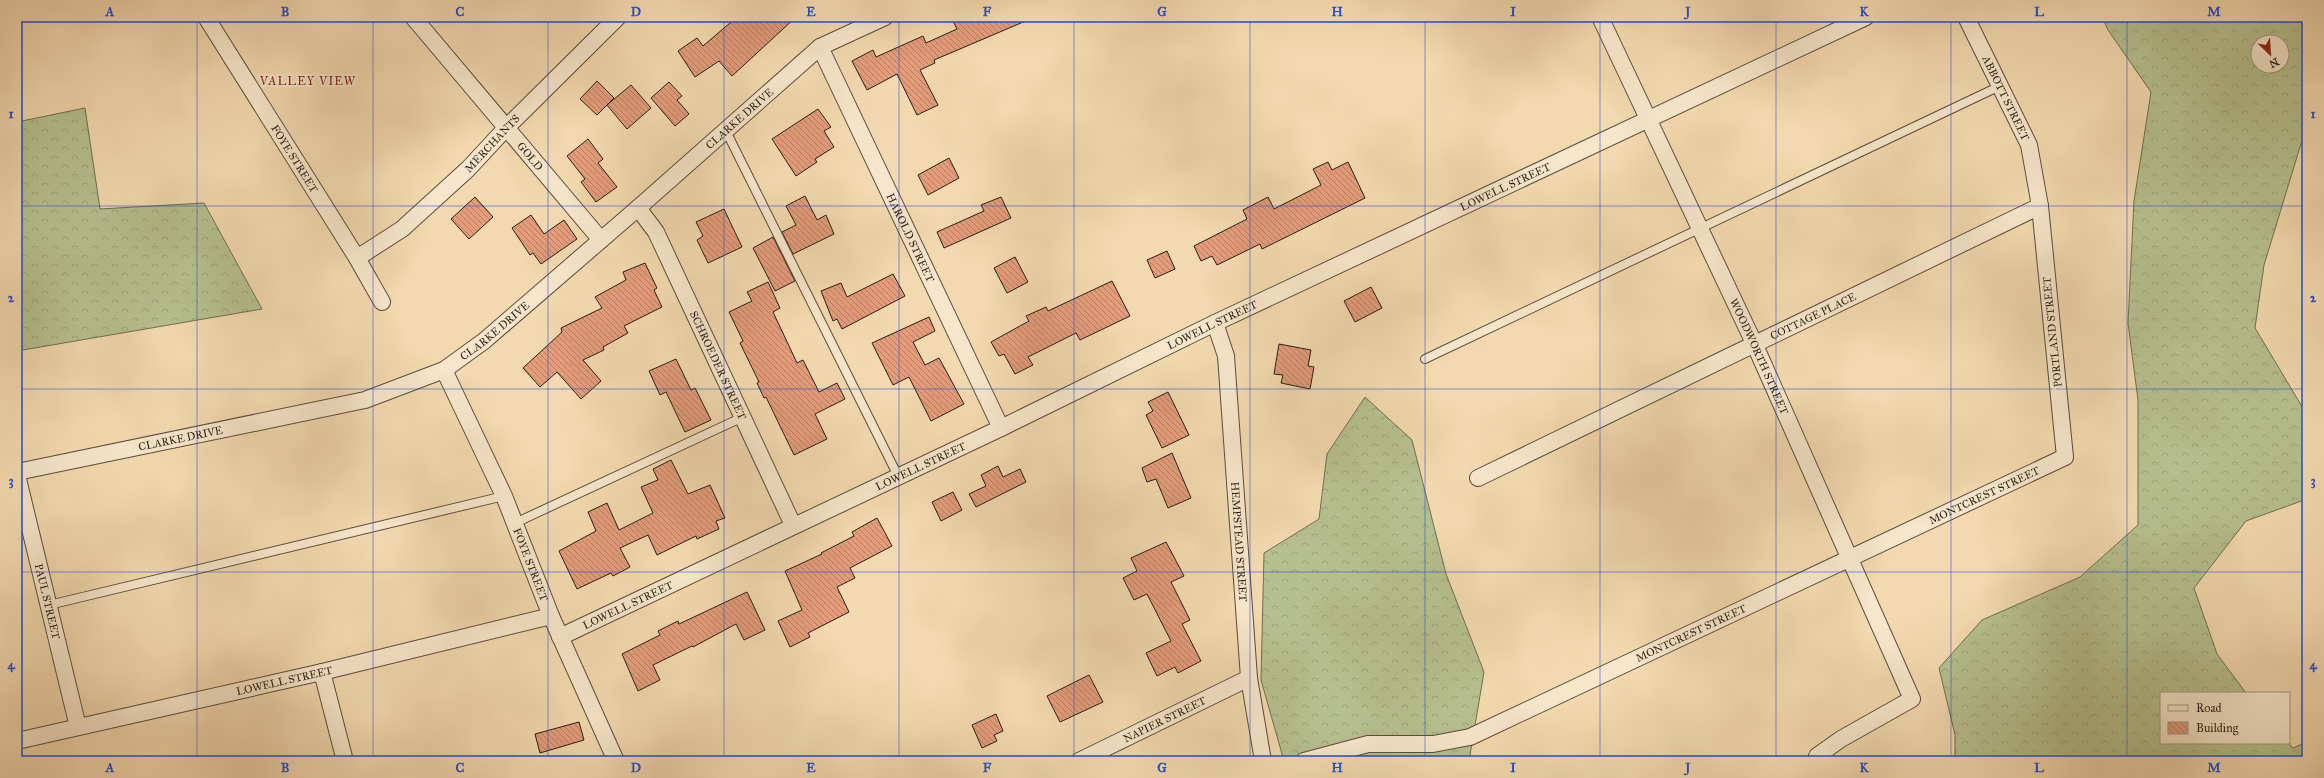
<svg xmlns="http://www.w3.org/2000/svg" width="2324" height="778" viewBox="0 0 2324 778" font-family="'IM FELL Great Primer',serif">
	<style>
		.forest { fill: url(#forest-crowns); stroke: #6e6f51; fill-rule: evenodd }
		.building { fill: url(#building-back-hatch); stroke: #271e14 }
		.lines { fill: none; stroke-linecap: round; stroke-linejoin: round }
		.lane-casing { stroke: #5a4d3b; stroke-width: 10 }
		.street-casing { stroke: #5a4d3b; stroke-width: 18 }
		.lane { stroke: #f7e6cb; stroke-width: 8 }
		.street { stroke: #f7e6cb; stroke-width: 16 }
		.grid { fill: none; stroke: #1d4ed8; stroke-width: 1; stroke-opacity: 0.55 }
		.labels { text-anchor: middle; stroke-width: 4; stroke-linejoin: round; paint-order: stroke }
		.street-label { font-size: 11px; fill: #271e14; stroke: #f7e6cb }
		.neighbourhood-label { font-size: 12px; letter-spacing: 1px; fill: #7a1f14; stroke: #f7e6cb }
		.neatline { fill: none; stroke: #1d4ed8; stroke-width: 1.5 }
		.grid-label { font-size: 13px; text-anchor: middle; font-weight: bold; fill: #1d4ed8 }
	</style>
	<defs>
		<pattern id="forest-crowns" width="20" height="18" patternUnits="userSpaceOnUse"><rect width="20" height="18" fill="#b6c08e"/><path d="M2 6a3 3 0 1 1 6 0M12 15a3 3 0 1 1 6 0" fill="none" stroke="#9ca57a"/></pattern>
		<pattern id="building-back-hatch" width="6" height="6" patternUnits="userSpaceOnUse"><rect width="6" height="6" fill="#e49c7b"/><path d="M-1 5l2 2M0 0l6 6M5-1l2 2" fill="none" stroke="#b97f64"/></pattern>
	</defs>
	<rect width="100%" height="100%" fill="#f3d9af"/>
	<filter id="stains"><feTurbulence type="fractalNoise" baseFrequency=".005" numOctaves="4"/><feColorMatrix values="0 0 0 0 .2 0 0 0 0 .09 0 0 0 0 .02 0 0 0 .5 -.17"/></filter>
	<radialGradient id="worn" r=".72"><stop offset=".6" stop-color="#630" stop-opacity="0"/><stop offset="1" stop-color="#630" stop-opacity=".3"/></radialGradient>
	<path class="forest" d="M2102,17H2307V124L2264,265L2255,328L2307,415V499L2246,521L2194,588L2217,654L2246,693H2161V743H2288L2293,748L2307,742V761H1955V735L1939,668L1982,620L2080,577L2138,525V400L2128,323L2134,201L2151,92L2108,30ZM2258,42H2282V66H2258Z
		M85,108L100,209L204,203L262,309L17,351V122Z
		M1365,397L1412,440L1446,574L1484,672L1469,761H1284L1261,680L1264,553L1319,519L1327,454Z"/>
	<path class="building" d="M737,17H796L732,76L719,61L695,77L678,51L697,38L703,46Z
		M963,17H1035L934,60L935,63L920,70L938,105L917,115L897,74L867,90L852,61L873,50L876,57L923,36L926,43L957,29L953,21Z
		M597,81L614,98L597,115L580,99Z
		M669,82L682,96L677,100L689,114L675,126L651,98Z
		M631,85L651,108L627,129L607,105Z
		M818,109L831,127L824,131L834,147L815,159L817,162L796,176L772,139Z
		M588,139L603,159L598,163L617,187L596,202L581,182L585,179L567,156Z
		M949,158L959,178L928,195L918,175Z
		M1328,162L1332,170L1348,162L1365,198L1262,249L1260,244L1217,265L1212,256L1201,261L1194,246L1247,219L1243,210L1268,197L1274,209L1321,185L1313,169Z
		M805,196L817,220L826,215L834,234L793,254L782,232L796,225L786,206Z
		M475,197L493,217L469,239L451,219Z
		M1001,197L1011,218L944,248L937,232L984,211L981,205Z
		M724,209L742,247L708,263L697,240L703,236L696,222Z
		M531,215L544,234L564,220L577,239L541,264L533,253L530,255L512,228Z
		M773,237L795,281L775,291L753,248Z
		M1167,251L1175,269L1155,278L1147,260Z
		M1015,257L1028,282L1007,293L994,268Z
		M645,263L657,288L654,290L662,307L624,326L628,333L603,347L604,350L583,360L601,381L581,399L557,372L540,387L523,368L562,332L561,328L602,308L595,297L626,280L623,272Z
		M893,274L905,296L842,329L837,319L833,321L821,291L841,283L847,297Z
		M1112,281L1130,316L1080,340L1076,333L1028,357L1033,365L1015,374L1004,354L999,356L991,342L1029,321L1026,316L1046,307L1048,311Z
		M768,282L780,308L773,312L797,363L803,360L819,392L837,383L845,399L815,414L827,439L794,455L766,397L764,398L757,383L759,382L740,343L743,341L729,312L752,301L747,292Z
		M1371,287L1382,308L1355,322L1344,301Z
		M929,317L935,331L913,342L925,365L939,358L964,404L931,421L909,377L893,385L872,343Z
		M1279,344L1311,350L1308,366L1314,367L1310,389L1281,383L1283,375L1274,374Z
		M676,359L691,390L695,388L711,420L685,432L666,392L660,395L649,371Z
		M1168,392L1189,435L1162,448L1146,415L1153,411L1148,402Z
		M1172,453L1191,498L1168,508L1156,479L1147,482L1142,468Z
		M671,460L688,494L710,485L725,518L716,521L719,529L697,539L696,536L657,555L648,535L620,548L630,567L613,576L611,573L577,589L559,551L596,531L588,512L607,503L619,530L653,513L641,487L658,480L653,469Z
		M998,466L1003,477L1020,469L1026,482L976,507L969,494L986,486L981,475Z
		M953,492L962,510L941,521L932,502Z
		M877,518L892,546L850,568L855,578L837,587L849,612L808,633L810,637L790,647L778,621L802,610L785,571L822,554L821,553L854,536L852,532Z
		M1166,542L1184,576L1171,582L1190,620L1182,624L1201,661L1178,673L1175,667L1157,676L1146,653L1171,641L1147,594L1134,600L1123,578L1137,571L1131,558Z
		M747,592L765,630L744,640L736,624L693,647L692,646L653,665L660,680L638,691L622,654L660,635L658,631L678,621L679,624Z
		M1089,675L1103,702L1060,722L1047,696Z
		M996,714L1003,731L994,735L997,741L982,748L972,725Z
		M579,722L584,740L540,753L535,734Z"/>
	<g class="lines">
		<defs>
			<path id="lane" d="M726,131L898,476
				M1425,359L2000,86
				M515,523L743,417
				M49,605L504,496"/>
			<g id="street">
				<path id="s1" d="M206,17L357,258L382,302"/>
				<path id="s2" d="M413,17L601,240"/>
				<path id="s3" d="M1600,17L1754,343L1912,699L1841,739L1817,756"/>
				<path id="s4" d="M820,47L1001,428"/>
				<path id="s5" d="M638,208L656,232L793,525"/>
				<path id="s6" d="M357,258L402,229L468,169L506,128L618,17"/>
				<path id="s7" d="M1215,323L1226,356L1249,678L1263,761"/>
				<path id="s8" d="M444,370L504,496L551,616L616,761"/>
				<path id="s9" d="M17,472L365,400L444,370L484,341L638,208L820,47L885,17"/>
				<path id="s10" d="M17,475L78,727"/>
				<path id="s11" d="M1478,478L2040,206"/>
				<path id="s12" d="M560,637L1001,428L1215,323L1866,17"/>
				<path d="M322,672L345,761"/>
				<path id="s13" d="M17,741L322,672L551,616"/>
				<path id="s14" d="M1079,761L1249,678"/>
				<path id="s15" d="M1304,761L1368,744H1433L1470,737L2065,457L2040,206L2029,145L1966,17"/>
			</g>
		</defs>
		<use href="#lane" class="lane-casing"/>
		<use href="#street" class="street-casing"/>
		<use href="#lane" class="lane"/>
		<use href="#street" class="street"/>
	</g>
	<path class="grid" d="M197,17V761M373,17V761M548,17V761M724,17V761M899,17V761M1074,17V761M1250,17V761M1425,17V761M1600,17V761M1776,17V761M1951,17V761M2127,17V761M17,206H2307M17,389H2307M17,572H2307"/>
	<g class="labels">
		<g class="street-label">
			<text transform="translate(2006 98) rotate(64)" y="4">ABBOTT STREET</text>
			<text dy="4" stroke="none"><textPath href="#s9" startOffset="828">CLARKE DRIVE</textPath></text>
			<text dy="4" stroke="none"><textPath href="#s6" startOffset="178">MERCHANTS</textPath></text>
			<text dy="4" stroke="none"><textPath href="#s2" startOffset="182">GOLD</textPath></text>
			<text dy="4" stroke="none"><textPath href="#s1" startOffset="167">FOYE STREET</textPath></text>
			<text dy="4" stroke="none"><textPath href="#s12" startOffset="1047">LOWELL STREET</textPath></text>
			<text dy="4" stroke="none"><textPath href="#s4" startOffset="211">HAROLD STREET</textPath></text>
			<text dy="4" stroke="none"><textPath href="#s11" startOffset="372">COTTAGE PLACE</textPath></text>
			<text dy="4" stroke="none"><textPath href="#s12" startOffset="723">LOWELL STREET</textPath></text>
			<text dy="4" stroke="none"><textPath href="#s9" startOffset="504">CLARKE DRIVE</textPath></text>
			<text transform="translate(2052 332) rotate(-96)" y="4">PORTLAND STREET</text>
			<text dy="4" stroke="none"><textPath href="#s3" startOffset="375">WOODWORTH STREET</textPath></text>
			<text dy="4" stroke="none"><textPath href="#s5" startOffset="177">SCHROEDER STREET</textPath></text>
			<text dy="4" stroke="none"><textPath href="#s9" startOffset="167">CLARKE DRIVE</textPath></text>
			<text dy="4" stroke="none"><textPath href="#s12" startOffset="399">LOWELL STREET</textPath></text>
			<text dy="4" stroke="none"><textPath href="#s15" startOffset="737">MONTCREST STREET</textPath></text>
			<text dy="4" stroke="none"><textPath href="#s7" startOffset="221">HEMPSTEAD STREET</textPath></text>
			<text dy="4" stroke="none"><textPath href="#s8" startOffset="213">FOYE STREET</textPath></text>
			<text dy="4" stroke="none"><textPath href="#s10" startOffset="130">PAUL STREET</textPath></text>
			<text dy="4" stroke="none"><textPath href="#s12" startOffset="75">LOWELL STREET</textPath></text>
			<text dy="4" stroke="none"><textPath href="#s15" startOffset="413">MONTCREST STREET</textPath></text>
			<text dy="4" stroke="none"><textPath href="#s13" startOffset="274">LOWELL STREET</textPath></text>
			<text dy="4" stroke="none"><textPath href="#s14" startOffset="95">NAPIER STREET</textPath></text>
		</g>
		<g class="neighbourhood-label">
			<text x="308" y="85">VALLEY VIEW</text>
		</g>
	</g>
	<rect width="2324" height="778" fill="none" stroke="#f3d9af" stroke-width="44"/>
	<rect x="2160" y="692" width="130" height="52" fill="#f7e6cb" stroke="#a49682"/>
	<rect x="2168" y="705" width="20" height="6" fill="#f7e6cb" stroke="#a49682"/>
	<text x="2196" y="712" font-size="12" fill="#271e14">Road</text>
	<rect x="2168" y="722" width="20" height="12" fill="url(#building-back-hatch)" stroke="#a49682"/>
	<text x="2196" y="732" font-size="12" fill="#271e14">Building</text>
	<g transform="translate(2270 54) rotate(155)"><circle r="19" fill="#f7e6cb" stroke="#a49682"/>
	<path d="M0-3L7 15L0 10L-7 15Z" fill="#8f2418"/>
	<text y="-6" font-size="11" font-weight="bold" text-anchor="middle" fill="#271e14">N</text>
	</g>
	<rect x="22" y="22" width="2280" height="734" class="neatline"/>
	<g class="grid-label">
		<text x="110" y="16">A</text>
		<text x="285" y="16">B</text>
		<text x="460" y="16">C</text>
		<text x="636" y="16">D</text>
		<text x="811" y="16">E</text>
		<text x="987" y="16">F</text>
		<text x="1162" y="16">G</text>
		<text x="1337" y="16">H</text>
		<text x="1513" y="16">I</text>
		<text x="1688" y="16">J</text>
		<text x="1864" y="16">K</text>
		<text x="2039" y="16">L</text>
		<text x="2214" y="16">M</text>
		<text x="11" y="118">1</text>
		<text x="2313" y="118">1</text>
		<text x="11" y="302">2</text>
		<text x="2313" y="302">2</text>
		<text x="11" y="485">3</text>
		<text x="2313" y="485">3</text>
		<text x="11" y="669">4</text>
		<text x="2313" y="669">4</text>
		<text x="110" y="772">A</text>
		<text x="285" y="772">B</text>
		<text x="460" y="772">C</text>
		<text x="636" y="772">D</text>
		<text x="811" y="772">E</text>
		<text x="987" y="772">F</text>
		<text x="1162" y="772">G</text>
		<text x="1337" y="772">H</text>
		<text x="1513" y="772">I</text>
		<text x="1688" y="772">J</text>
		<text x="1864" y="772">K</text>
		<text x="2039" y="772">L</text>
		<text x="2214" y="772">M</text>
	</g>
	<rect width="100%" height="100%" filter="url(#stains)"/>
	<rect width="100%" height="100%" fill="url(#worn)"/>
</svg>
